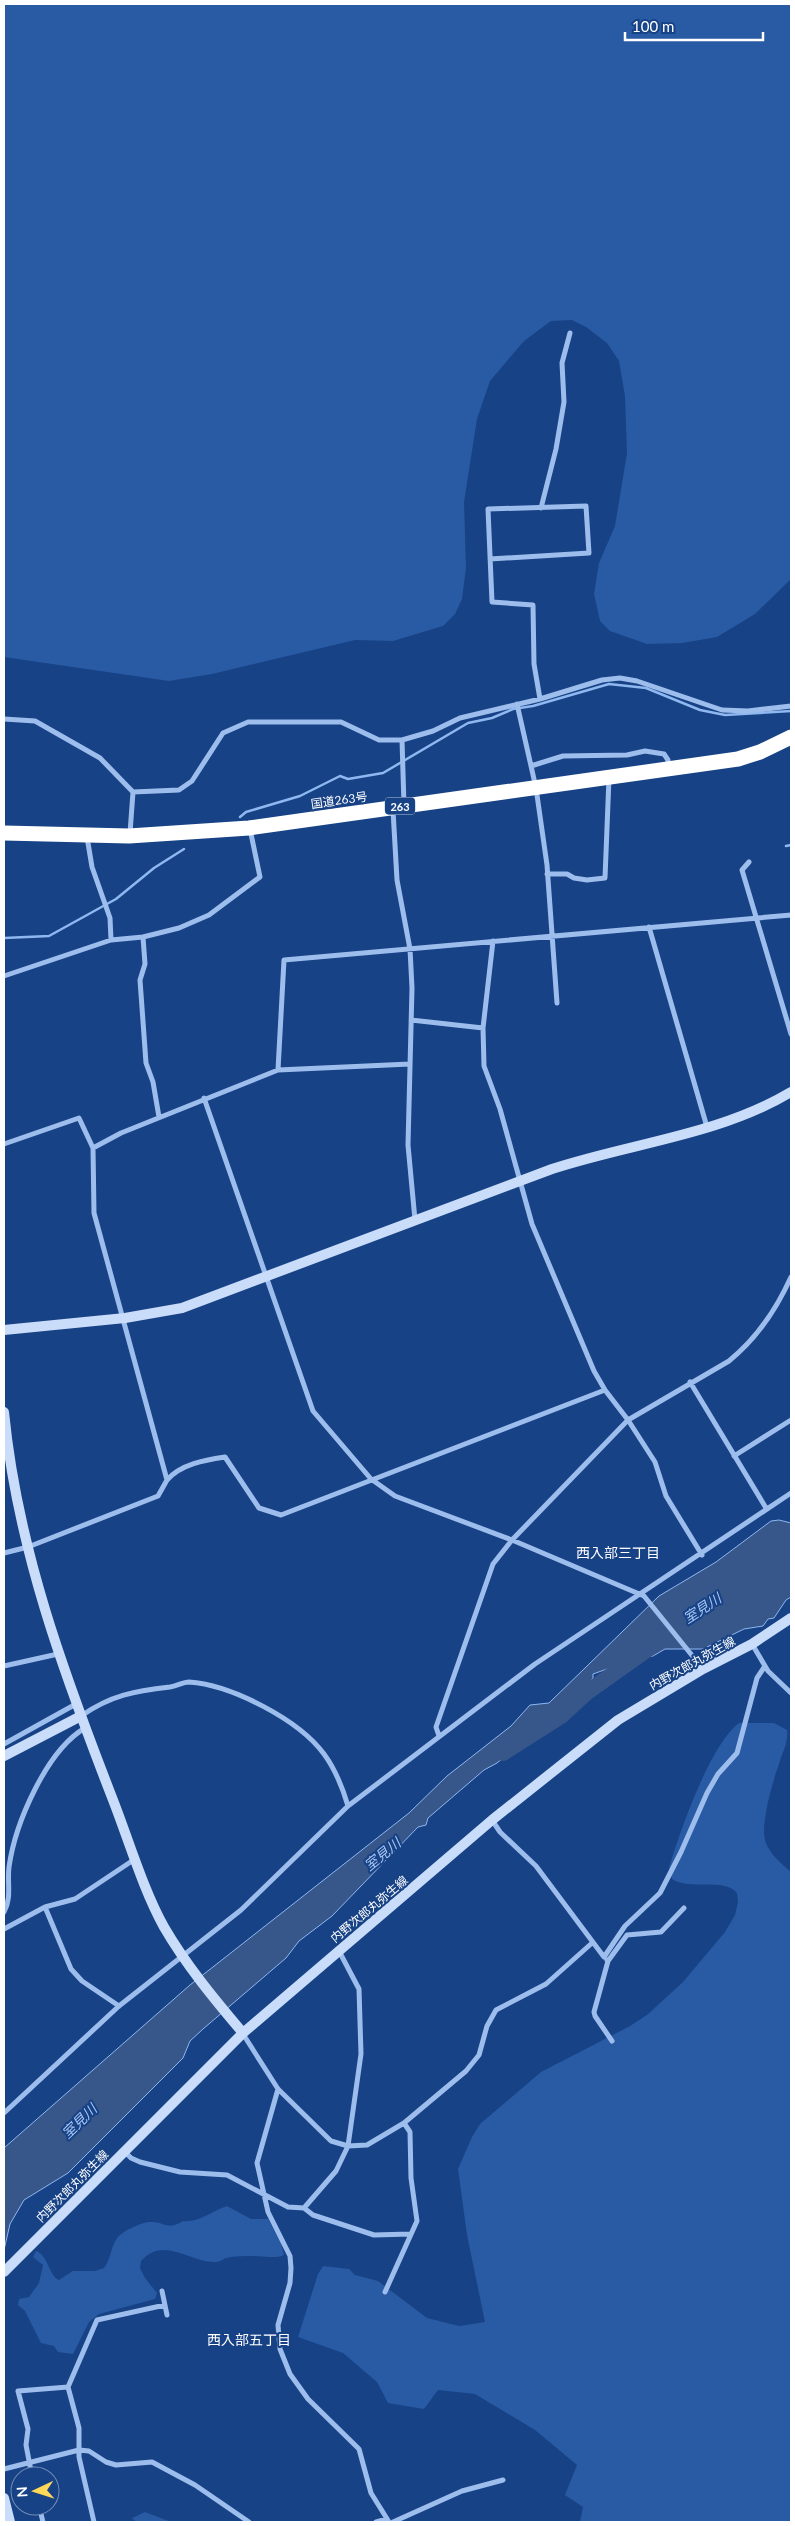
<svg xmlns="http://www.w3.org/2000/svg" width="795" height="2526" font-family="Lato,'Noto Sans JP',sans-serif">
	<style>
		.green { fill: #295aa4 }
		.water { fill: #375689; stroke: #8fb7f0 }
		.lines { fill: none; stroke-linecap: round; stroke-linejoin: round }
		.stream { stroke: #8fb7f0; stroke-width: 2.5 }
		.river { stroke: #375689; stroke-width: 16 }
		.street { stroke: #9dbded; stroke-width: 5 }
		.secondary { stroke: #c9dcf9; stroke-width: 10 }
		.highway { stroke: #fff; stroke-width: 15 }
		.labels { text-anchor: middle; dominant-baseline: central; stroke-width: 4; stroke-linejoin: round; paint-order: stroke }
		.shield { fill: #174286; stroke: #b9c6db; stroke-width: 1 }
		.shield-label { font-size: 11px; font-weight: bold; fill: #fff }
		.street-label { font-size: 12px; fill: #fff; stroke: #174286 }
		.neighbourhood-label { font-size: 14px; fill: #fff; stroke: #174286 }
		.water-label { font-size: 14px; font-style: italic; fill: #a8c7f5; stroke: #174286 }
	</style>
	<rect width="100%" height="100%" fill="#174286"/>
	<path class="green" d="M4 4H791V579L755 614 717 637 682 643 647 644 610 631 600 621 594 594 599 563 615 526 627 453 625 396 619 361 607 343 586 327 572 320 551 321 524 341 490 381 477 419 464 502 466 568 462 599 455 614 443 626 393 641 355 640 212 674 169 681 4 657Z
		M739 1723H774L787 1730C789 1742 782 1753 779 1764 773 1781 759 1827 766 1843 770 1854 782 1864 791 1872V2522H580L583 2507 565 2495 577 2465 535 2430 475 2394 438 2390 424 2409 388 2403 377 2382 343 2353 298 2337 318 2274 323 2266 349 2269 355 2275 378 2281 427 2318 459 2326 485 2322 467 2235 458 2169 472 2137 480 2124 541 2072 630 2026 647 2015 683 1982 725 1932 735 1915 738 1902 737 1893C723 1877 691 1891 672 1879L669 1868C680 1831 710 1745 739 1723Z
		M227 2206 251 2219H268L281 2243 284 2255C275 2259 263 2256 253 2256 245 2256 235 2256 226 2258 223 2259 220 2262 216 2262 190 2263 164 2235 141 2261L140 2268 145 2278 157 2293 155 2299 99 2314 89 2322 73 2354 58 2352 54 2346 41 2343 25 2311 18 2305 19 2299 29 2297 39 2283 43 2265 33 2257 36 2251C49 2256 48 2275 59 2280L73 2271H95L104 2268C111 2259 111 2245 118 2237 123 2231 142 2222 150 2222 164 2221 167 2231 183 2221 199 2223 212 2211 227 2206Z
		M145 2512 171 2522H136L132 2518Z"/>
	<path class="water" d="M779 1520 791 1523V1597L786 1600 774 1618 768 1619 763 1626 744 1629 703 1649H665L653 1656 622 1661 621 1664 593 1674V1678L565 1709 521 1737V1743L497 1763 484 1770 428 1818 426 1825 418 1827 332 1916 299 1941 286 1958 203 2029 190 2041 183 2058 68 2173 24 2200 10 2224 4 2250V2148L190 1985 409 1813 447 1776 511 1726 530 1705 549 1703 659 1596 716 1562 771 1521Z"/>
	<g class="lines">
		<path class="stream" d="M240 817 246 812 300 796 340 776 348 779 383 773 468 723 492 718 513 709 533 706 609 684 646 688 700 710 725 715 791 711
			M786 846 791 845
			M4 938 49 936 116 899 154 868 184 849"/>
		<path class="river" d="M503 1753 561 1716 586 1693 651 1647"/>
		<path class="street" d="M541 508 556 449 564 402 562 363 570 333
			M490 559 589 553 586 506 488 509 492 602 533 605 534 664 540 699
			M517 704 536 788 547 865 557 1003
			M4 719 35 721 100 758 133 792 179 790 192 781 223 733 248 722H341L379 740H402L433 731 460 718 540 699 602 680 620 678 637 681 722 710 748 711 791 706
			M402 740 404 805
			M531 766 563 756 627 755 645 751 664 754 668 760V767
			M393 810 397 880 410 949 412 988 408 1145 415 1220
			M130 833 133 792
			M87 837 92 867 110 918 111 940 143 937 145 964 140 980 146 1063 153 1082 159 1117
			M749 862 742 870 791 1034
			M547 874H567L574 878 587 880 605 878 609 778
			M649 927 707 1127
			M143 937 179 928 209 915 260 877 250 829
			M4 976 111 940
			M411 1020 483 1028 493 941
			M483 1028 484 1066 500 1109 532 1224 594 1371 605 1390 628 1420 655 1462 666 1496 702 1555
			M278 1070 284 960 791 915
			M204 1098 313 1411 371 1479 395 1496 512 1540 644 1596 703 1669
			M4 1144 79 1118 93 1148
			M690 1382 766 1508
			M734 1456 791 1420
			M167 1480C181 1464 205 1460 225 1457L259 1508 281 1515 605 1390
			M4 1553 28 1547 158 1496 167 1480 94 1213 93 1148 121 1133 278 1070 410 1064
			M752 1644 768 1671 791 1693
			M4 1666 58 1654
			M81 1716C111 1695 135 1691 170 1687 177 1686 183 1682 189 1682 232 1685 299 1720 324 1754 335 1769 343 1789 348 1806
			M439 1736 436 1727 493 1564 512 1540 628 1420 729 1361C756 1339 777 1308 791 1277
			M4 1744 76 1704
			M492 1820 500 1832 536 1866 604 1957 625 1926 660 1893 681 1852 707 1793 718 1774 737 1753 757 1678 765 1666
			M4 1912C12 1898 7 1883 9 1867 15 1824 46 1751 85 1728
			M4 1929 45 1907
			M607 1960 608 1961 594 2012 595 2016 612 2041
			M608 1961 627 1935 661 1932 684 1908
			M119 2006 82 1981 71 1969 45 1907 75 1899 135 1859
			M243 2034 278 2089 331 2141 348 2146 367 2145 404 2123 466 2071 479 2055 487 2026 496 2010 546 1984 592 1943
			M278 2089 257 2163 268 2212 290 2256 291 2268 290 2283 278 2325 280 2349 290 2374 308 2399 359 2449 371 2493 389 2522
			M4 2113 119 2006 241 1910 348 1806 535 1664 791 1493
			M124 2151 131 2158 140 2162 180 2172 227 2175 288 2207 304 2208 336 2171 348 2146 361 2054 359 1989 339 1951
			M304 2208 313 2215 374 2235 410 2234
			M162 2291 167 2315
			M385 2292 417 2221 411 2178 410 2132 404 2123
			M68 2387 97 2320 165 2305
			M4 2469 79 2450 89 2451 106 2462 116 2465 152 2462 195 2485 249 2522
			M32 2476 26 2445 28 2429 18 2391 68 2387 79 2428V2457L94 2522
			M39 2506 43 2522
			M376 2522 387 2519
			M393 2522 462 2491 503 2480"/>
		<path class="secondary" d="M4 1330 125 1318 182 1308 552 1169C631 1143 719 1135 791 1092
			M4 1412C17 1547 64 1674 113 1800 129 1841 143 1889 164 1927 186 1965 215 2000 243 2033
			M4 1756 81 1716
			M4 2272 243 2033 492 1820 618 1720 703 1669 752 1644 791 1618
			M4 2498 10 2522"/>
		<path class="highway" d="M4 833 129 836 249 828 738 759 760 752 791 737"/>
	</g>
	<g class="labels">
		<rect class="shield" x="385" y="797.5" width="30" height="17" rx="4"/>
		<g class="shield-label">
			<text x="400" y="806">263</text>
		</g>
		<g class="street-label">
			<text transform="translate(339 800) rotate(-8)">国道263号</text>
			<text transform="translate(692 1663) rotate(-29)">内野次郎丸弥生線</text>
			<text transform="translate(369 1909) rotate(-40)">内野次郎丸弥生線</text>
			<text transform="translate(72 2186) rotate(-45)">内野次郎丸弥生線</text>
		</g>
		<g class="neighbourhood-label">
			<text x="618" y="1552">西入部三丁目</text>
			<text x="249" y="2339">西入部五丁目</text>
		</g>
		<g class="water-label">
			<text transform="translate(702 1608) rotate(-33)">室見川</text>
			<text transform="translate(382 1854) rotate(-39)">室見川</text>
			<text transform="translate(79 2121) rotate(-44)">室見川</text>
		</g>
	</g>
	<rect width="795" height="2526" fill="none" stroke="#ffffff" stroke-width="10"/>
	<g transform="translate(35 2491) rotate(266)"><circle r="24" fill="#174286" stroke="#748eb6"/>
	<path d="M0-4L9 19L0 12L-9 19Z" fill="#ffd859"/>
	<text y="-8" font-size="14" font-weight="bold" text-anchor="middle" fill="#ffffff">N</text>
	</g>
	<path d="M625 32v8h138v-8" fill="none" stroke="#ffffff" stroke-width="2.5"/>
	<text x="632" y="32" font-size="15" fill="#ffffff" stroke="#174286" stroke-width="4" paint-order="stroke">100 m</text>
</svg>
